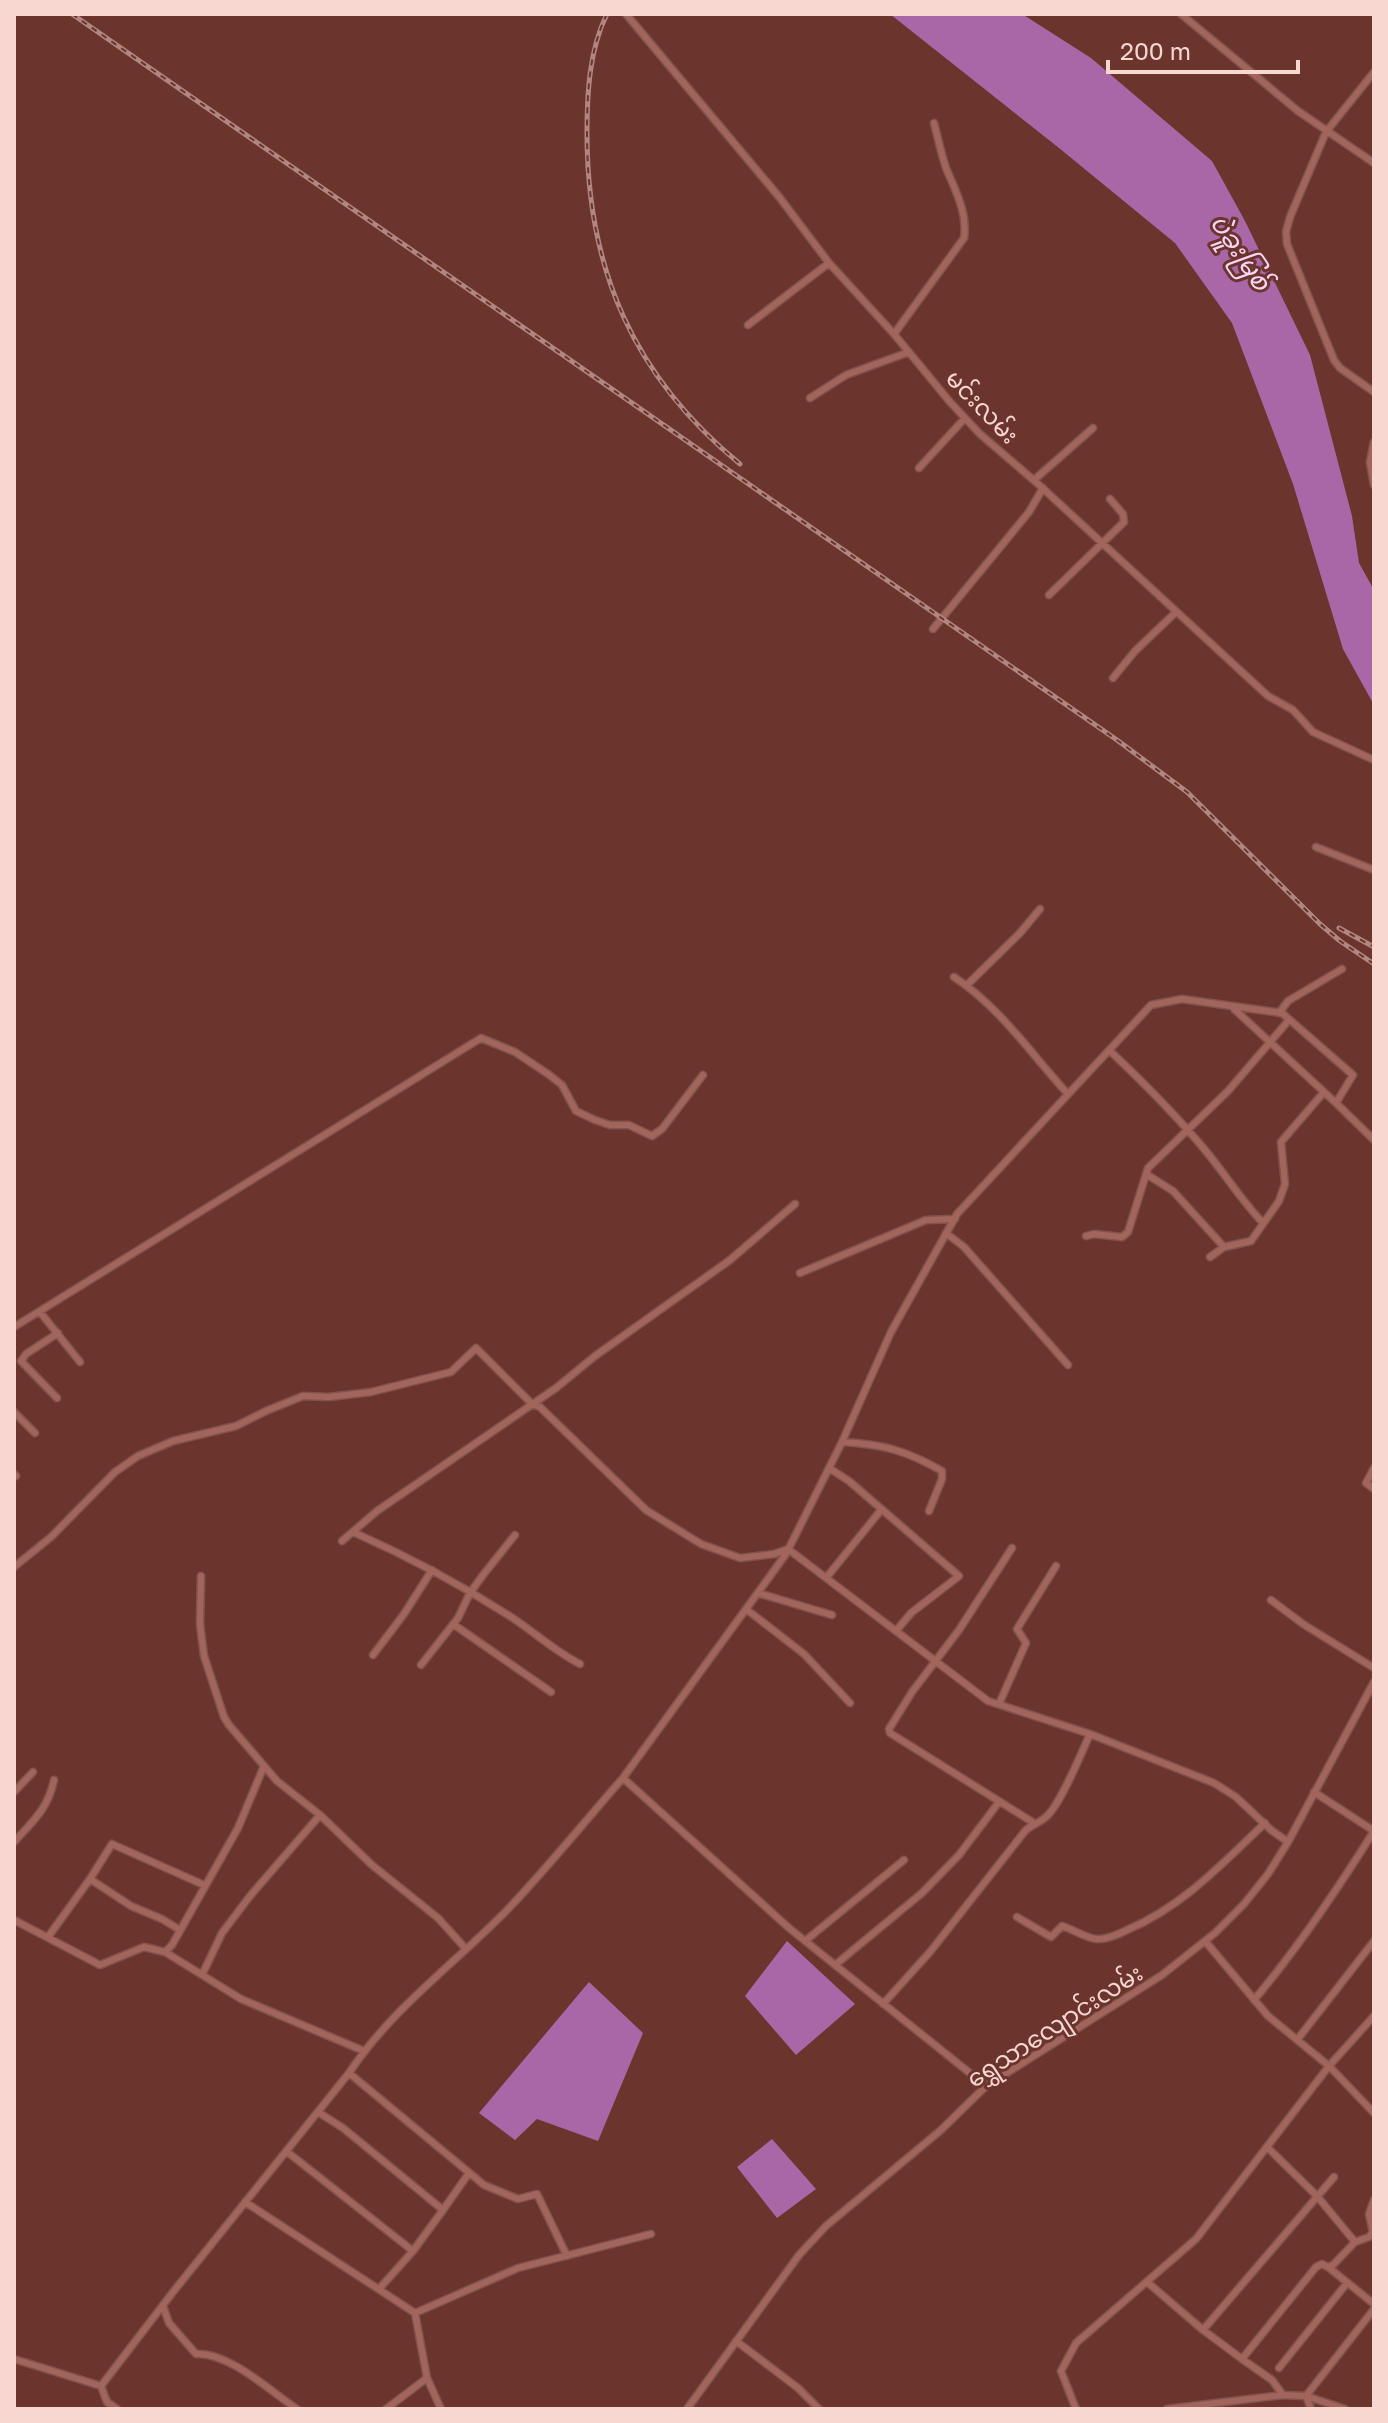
<svg xmlns="http://www.w3.org/2000/svg" width="1388" height="2423" font-family="'Golos Text','Noto Sans Myanmar',sans-serif">
	<style>
		.water { fill: #aa67a7 }
		.lines { fill: none; stroke-linecap: round; stroke-linejoin: round }
		.minor-casing { stroke: #81534d; stroke-width: 9 }
		.minor { stroke: #a1655c; stroke-width: 6 }
		.rail-casing { stroke: #b28680; stroke-width: 5 }
		.rail { stroke: #6b352e; stroke-width: 2; stroke-dasharray: 6; stroke-linecap: butt }
		.labels { text-anchor: middle; dominant-baseline: central; stroke-width: 6; stroke-linejoin: round; paint-order: stroke }
		.street-label { font-size: 24px; fill: #f9d7d1; stroke: #6b352e }
		.water-label { font-size: 26px; font-style: italic; fill: #fad5f7; stroke: #6b352e }
	</style>
	<rect width="100%" height="100%" fill="#6b352e"/>
	<path class="water" d="M890 14H1022L1091 58 1212 161 1245 221 1310 355 1352 516 1359 563 1374 590V705L1343 649 1293 484 1232 323 1175 243 1059 148Z
		M787 1941 855 2004 796 2055 745 1996Z
		M589 1982 643 2033 598 2141 537 2119 515 2140 479 2113Z
		M772 2139 816 2189 777 2218 737 2167Z"/>
	<g class="lines">
		<g class="minor-casing">
			<path id="minor" d="M626 14 780 198 829 263 894 334 950 402 980 434 1037 483 1268 696 1293 710 1313 732 1374 760
				M1181 14 1298 111 1374 163
				M1374 72 1326 132 1290 217 1286 232 1287 244 1334 360 1340 368 1374 392
				M748 325 829 263
				M894 334 964 238C968 213 955 190 946 168 941 153 938 138 934 123
				M810 398 846 375 909 352
				M1374 442 1370 462 1374 485
				M919 468 965 418
				M1034 480 1093 428
				M1049 595 1124 522 1123 514 1110 499
				M933 629 1029 512 1043 488
				M1113 678 1135 651 1176 612
				M1316 847 1374 870
				M954 977C1001 1008 1031 1054 1068 1094
				M967 985 1020 933 1040 909
				M1233 1008 1336 1103
				M1279 1013 1288 1001 1342 969
				M1109 1050C1143 1082 1175 1114 1205 1150 1225 1174 1241 1200 1263 1223
				M1146 1174 1173 1191 1224 1247
				M946 1233 964 1247 1068 1365
				M1086 1236 1094 1234 1122 1237 1128 1232 1148 1168 1228 1091 1289 1020
				M1210 1257 1224 1247 1251 1241 1279 1201 1285 1184 1281 1142 1324 1092
				M800 1273 926 1220 955 1219
				M40 1312 80 1362
				M14 1327 481 1038 515 1052 548 1074 562 1085 576 1111 595 1120 610 1125H629L652 1136 662 1129 703 1075
				M57 1398 21 1361 26 1354 58 1333
				M14 1412 35 1433
				M842 1442C883 1444 907 1451 942 1471V1479L929 1511
				M829 1468 849 1481 959 1576 911 1613 896 1631
				M1374 1468 1366 1483 1374 1489
				M14 1474 16 1476
				M353 1532C407 1556 458 1583 508 1615 532 1630 554 1651 580 1664
				M342 1541 377 1511 556 1388 595 1356 730 1260 795 1204
				M1012 1548 959 1630 912 1692 889 1729 890 1733 1034 1823
				M14 1567 51 1537 115 1472 138 1456 173 1441 236 1426 266 1411 303 1396 329 1397 371 1392 451 1372 476 1348 532 1404 540 1407 646 1510 701 1544 740 1558 774 1554 788 1549 988 1701 1090 1734 1214 1783 1236 1797 1271 1830 1288 1842
				M201 1576 200 1624 204 1656 224 1717 229 1725 277 1781 320 1815 372 1865 438 1918 466 1949
				M826 1578 881 1510
				M758 1593 832 1615
				M1271 1600 1303 1624 1374 1668
				M746 1609 804 1654 850 1703
				M453 1624 551 1692
				M373 1655 404 1614 432 1570
				M421 1665 458 1618 470 1593 483 1575 515 1535
				M999 1704 1026 1643 1017 1629 1056 1566
				M623 1778 786 1554 842 1442 891 1332 957 1214 1151 1005 1182 999 1282 1013 1353 1075 1336 1103 1374 1140
				M14 1792 33 1772
				M1314 1792 1374 1831
				M14 1842C33 1821 48 1809 54 1780
				M90 1879 131 1906 162 1919 180 1930
				M1017 1917 1051 1937 1062 1926C1073 1929 1087 1939 1097 1939 1107 1940 1119 1934 1127 1930 1182 1907 1222 1864 1265 1823
				M14 1920 100 1965 144 1947 165 1952 241 1999 364 2051
				M48 1937 90 1879 112 1844 204 1885
				M805 1941 904 1860
				M1205 1941 1268 2016 1329 2066 1374 2113
				M165 1952 172 1945 238 1828 264 1766
				M835 1965 922 1893 959 1855 999 1802
				M202 1975 222 1933 250 1896 320 1815
				M1254 2000C1299 1947 1337 1890 1374 1831
				M883 2004 930 1952 1025 1831C1032 1824 1040 1823 1047 1816 1061 1803 1081 1754 1090 1734
				M1297 2040 1374 1941
				M349 2073 484 2185 518 2199 537 2194 567 2256
				M318 2112 343 2128 443 2210 469 2173
				M1267 2147 1317 2196 1355 2242
				M286 2151 413 2251 379 2289
				M245 2202 415 2313 518 2268 651 2234
				M413 2251 443 2210
				M1328 2267 1374 2304
				M1147 2282 1203 2330 1242 2359 1316 2267 1322 2264 1328 2267 1333 2265 1355 2242 1369 2237 1373 2232 1369 2214 1374 2200
				M163 2306 169 2323 196 2354C229 2352 270 2391 297 2409
				M415 2313 427 2378 441 2409
				M1203 2330 1334 2177
				M736 2341 798 2388 819 2409
				M14 2359 101 2386
				M1242 2359 1272 2380 1283 2395
				M1279 2368 1347 2283
				M101 2386 173 2292 349 2073C392 2008 457 1962 510 1907 549 1866 585 1821 623 1778L789 1928 986 2086
				M101 2386 107 2402 117 2409
				M386 2409 427 2378
				M687 2409 799 2255 826 2226 941 2130 986 2086 1162 1975 1215 1933 1244 1904 1268 1874 1288 1842 1374 1682
				M1076 2409 1061 2371 1076 2343 1196 2239 1329 2066 1374 2016
				M1167 2409 1283 2395 1306 2396 1345 2409
				M1311 2409 1306 2396 1374 2309"/>
		</g>
		<use href="#minor" class="minor"/>
		<g class="rail-casing">
			<path id="rail" d="M72 14 1117 740 1187 792 1320 924 1340 941 1374 964
				M607 14C589 50 587 94 587 133 587 270 634 377 740 464
				M1339 928 1374 947"/>
		</g>
		<use href="#rail" class="rail"/>
	</g>
	<g class="labels">
		<g class="street-label">
			<text transform="translate(983 406) rotate(46)">မင်းလမ်း</text>
			<text transform="translate(1054 2025) rotate(-33)">ရွှေသာလျောင်းလမ်း</text>
		</g>
		<g class="water-label">
			<text transform="translate(1241 252) rotate(56)">ပဲခူးမြစ်</text>
		</g>
	</g>
	<rect width="1388" height="2423" fill="none" stroke="#f9d7d1" stroke-width="32"/>
	<path d="M1108 60v12h190v-12" fill="none" stroke="#f9d7d1" stroke-width="4"/>
	<text x="1120" y="60" font-size="24" fill="#f9d7d1" stroke="#6b352e" stroke-width="6" paint-order="stroke">200 m</text>
</svg>
